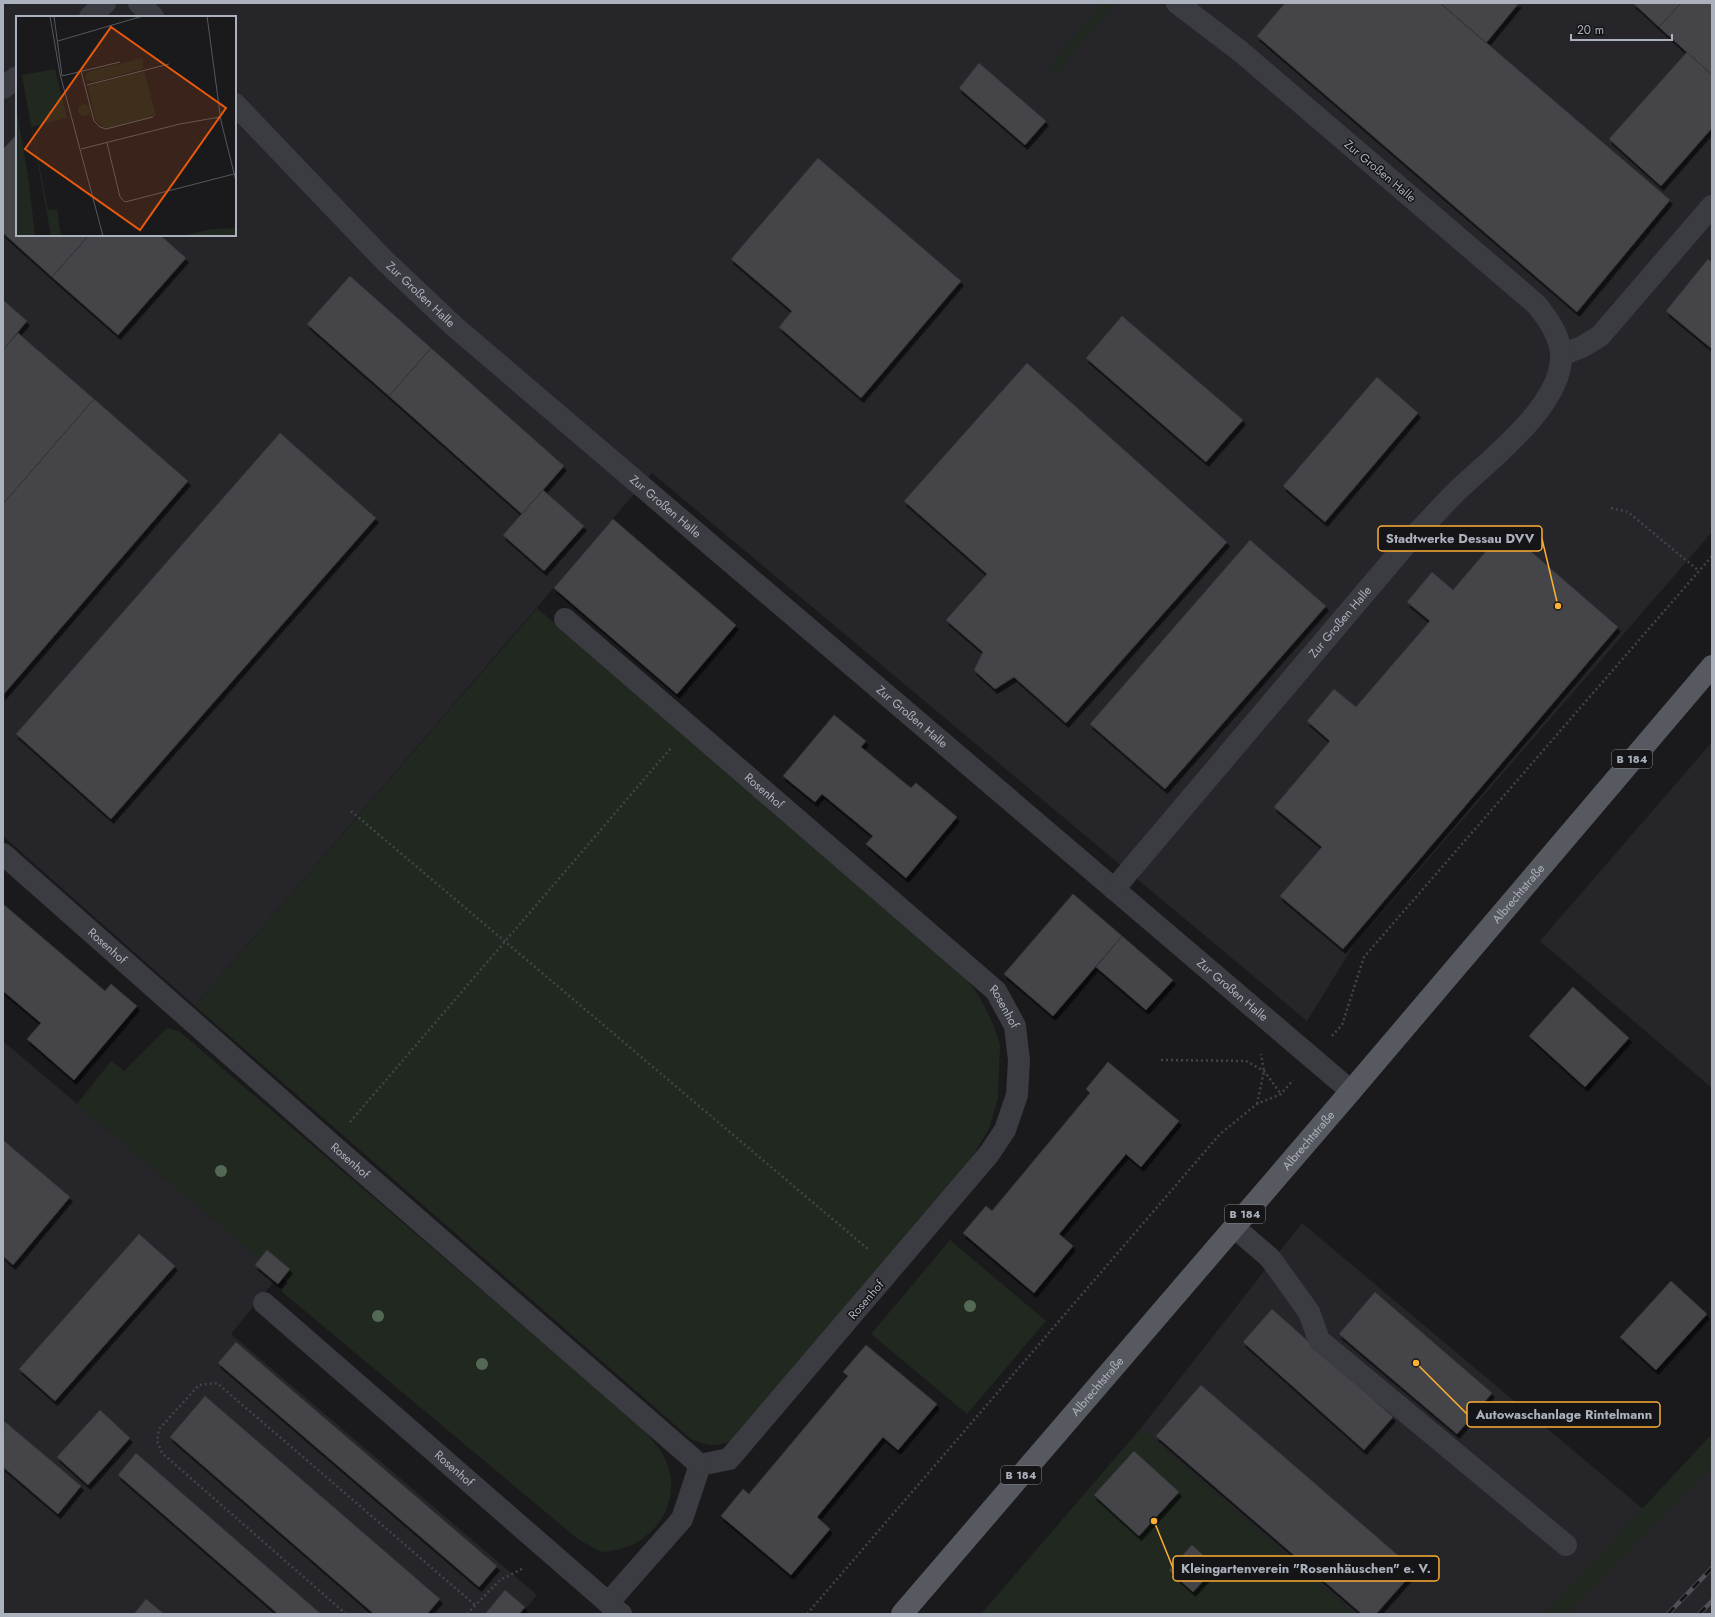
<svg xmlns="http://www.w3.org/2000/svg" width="1715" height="1617" font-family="Jost,sans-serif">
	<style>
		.built { fill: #26262a; fill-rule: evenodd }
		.green { fill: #202820 }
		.building { fill: #44454a; stroke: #343439; filter: url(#shadow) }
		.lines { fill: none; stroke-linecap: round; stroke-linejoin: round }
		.path { stroke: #414449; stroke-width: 2.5; stroke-dasharray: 2 3; stroke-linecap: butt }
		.minor { stroke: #3b3c42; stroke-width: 22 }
		.major { stroke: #575961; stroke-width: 22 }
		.rail-casing { stroke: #4e5157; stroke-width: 4.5 }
		.rail { stroke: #151518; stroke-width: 3; stroke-dasharray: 9; stroke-linecap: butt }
		.tree { fill: #536955 }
		.labels { text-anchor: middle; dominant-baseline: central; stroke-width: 3; stroke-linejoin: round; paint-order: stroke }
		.shield { fill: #151518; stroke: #7f838c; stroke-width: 1 }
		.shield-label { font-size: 11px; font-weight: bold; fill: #acb2bd }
		.street-label { font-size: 12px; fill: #acb2bd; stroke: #151518 }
		.inset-road { fill: none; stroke: #54575d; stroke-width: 1 }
		.view { fill: #e8590c; fill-opacity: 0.15; stroke: #e8590c; stroke-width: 2 }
		.inset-edge { fill: none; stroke: #acb2bd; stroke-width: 2 }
		.leader { fill: none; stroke: #fdaf32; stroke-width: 1.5 }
		.callout-dot { fill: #fdaf32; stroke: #151518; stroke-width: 1.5 }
		.callout { fill: #151518; stroke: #fdaf32; stroke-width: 1.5 }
		.callout-label { font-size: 13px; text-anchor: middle; font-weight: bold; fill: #acb2bd }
	</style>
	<defs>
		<filter id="shadow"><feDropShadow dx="2.5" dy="4.5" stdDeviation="0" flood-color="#0009"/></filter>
	</defs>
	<rect width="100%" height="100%" fill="#1a1a1d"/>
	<path class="built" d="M3 3H1712V532L1354 945 1307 1021 652 473 195 1006 3 836ZM17 17H235V235H17Z
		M1712 742V1088L1540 941Z
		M3 1041 279 1275 231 1334 537 1595 521 1614H3Z
		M1302 1223 1643 1509 1544 1614H1354L1141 1428Z
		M1712 1465V1614H1568L1587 1593Z"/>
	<path class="green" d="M1102 3H1115L1057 73 1049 66Z
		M537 608 958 969 977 993 991 1019 1000 1044 998 1098 989 1129 972 1157 731 1441C714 1447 708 1446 691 1439L195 1006Z
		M167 1028 179 1031 639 1425C651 1439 666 1453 670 1473 677 1509 652 1543 616 1550 613 1550 608 1552 604 1552 597 1551 586 1543 579 1540L281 1291 288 1283 77 1104 111 1061 124 1071Z
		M950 1240 1046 1321 967 1414 871 1334Z
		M1141 1428 1354 1614H981Z
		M1712 1434V1466L1568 1614H1544Z"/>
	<path class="building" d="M1285 3H1440L1670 200 1577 312 1257 36Z
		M1440 3H1519L1486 43Z
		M1633 3H1681L1659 27Z
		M1681 3H1712V75L1659 27Z
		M1687 52 1712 75V128L1661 186 1609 139Z
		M979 63 1046 121 1025 145 959 88Z
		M17 134V235H89L52 277 3 233V149Z
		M818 158 961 281 861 398 779 327 792 311 731 259Z
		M89 235H160L186 258 118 335 52 277Z
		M1708 259 1712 263V349L1666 311Z
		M350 276 431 348 389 396 307 324Z
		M3 300 27 321 3 350Z
		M1122 316 1243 420 1206 462 1086 358Z
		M18 333 94 399 3 504V350Z
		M431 348 564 466 522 514 389 396Z
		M1027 363 1227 542 1066 723 1014 677 995 689 974 670 983 652 946 620 987 574 904 501Z
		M1377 377 1418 413 1325 522 1283 486Z
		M94 399 188 481 3 695V504Z
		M280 433 376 518 111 819 16 734Z
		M543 490 584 526 544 571 503 535Z
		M613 519 736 625 677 694 554 588Z
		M1505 529 1618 627 1343 949 1280 896 1322 847 1274 807 1330 741 1307 721 1334 689 1356 707 1430 621 1407 602 1432 572 1453 590Z
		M1250 540 1326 606 1165 789 1090 724Z
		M834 715 866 741 861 747 911 788 916 783 957 817 906 878 866 844 873 836 822 794 815 802 783 776Z
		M1073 894 1122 936 1053 1016 1004 974Z
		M3 904 105 991 111 984 137 1006 74 1080 27 1039 41 1023 3 991Z
		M1122 936 1173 980 1146 1010 1096 967Z
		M1573 987 1629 1038 1585 1087 1529 1036Z
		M1108 1062 1179 1121 1141 1167 1126 1154 1059 1234 1073 1246 1034 1293 963 1233 986 1206 992 1211 1090 1093 1086 1089Z
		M3 1140 70 1197 13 1265 3 1256Z
		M139 1234 175 1266 55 1401 19 1369Z
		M267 1250 290 1269 278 1284 255 1265Z
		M1671 1281 1707 1314 1656 1370 1620 1337Z
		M1375 1292 1492 1393 1457 1434 1339 1334Z
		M1272 1309 1393 1417 1364 1450 1243 1342Z
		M236 1342 497 1566 479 1587 218 1363Z
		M866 1345 937 1404 898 1450 883 1437 817 1517 830 1529 791 1575 721 1516 743 1489 749 1494 848 1376 843 1372Z
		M1201 1385 1415 1570 1376 1614H1362L1156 1436Z
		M205 1396 440 1599 427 1614H374L170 1437Z
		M100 1410 130 1438 88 1485 57 1457Z
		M4 1421 81 1486 58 1514 3 1467Z
		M1134 1451 1179 1492 1139 1536 1094 1495Z
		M136 1453 321 1614H278L118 1475Z
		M1192 1545 1216 1567 1193 1592 1169 1570Z
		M505 1590 525 1607 519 1614H485Z
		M146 1599 164 1614H134Z"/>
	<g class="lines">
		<path class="path" d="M1611 508 1628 512 1699 571
			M351 811 869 1250
			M1332 1036 1342 1025 1364 957 1712 556
			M1161 1060 1246 1061 1264 1071 1281 1094
			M1257 1104 1264 1071 1261 1054
			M350 1122 671 748
			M346 1614 162 1453 157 1441 159 1429 199 1385 217 1383 475 1605
			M467 1614 500 1580 524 1568
			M807 1614 1220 1134 1257 1104 1281 1094 1293 1080"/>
		<g class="minor">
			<path d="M139 3 153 17"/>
			<path d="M90 17 105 3"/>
			<path d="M3 88 17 77"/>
			<path id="s1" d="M235 104 384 260 455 327 1351 1091"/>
			<path d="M1561 355 1582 347 1600 336 1712 206"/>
			<path id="s2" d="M565 619 996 991 1015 1026 1019 1060 1017 1095 1005 1130 989 1154 729 1459 700 1465 682 1519 608 1603"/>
			<path id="s3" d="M3 854 331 1144 700 1465"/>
			<path id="s4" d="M1114 889 1408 542C1424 526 1440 508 1456 492 1489 460 1563 405 1561 355 1560 335 1548 319 1536 304L1240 51 1177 3"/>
			<path d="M1234 1227 1270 1258 1309 1312 1319 1340 1566 1545"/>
			<path id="s5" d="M264 1303 621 1614"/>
		</g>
		<path class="major" id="s6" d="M902 1614 1351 1091 1712 666"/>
		<g class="rail-casing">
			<path id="rail" d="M1668 1614 1712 1568
				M1699 1614 1712 1601"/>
		</g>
		<use href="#rail" class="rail"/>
	</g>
	<g class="tree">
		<circle cx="221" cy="1171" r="6"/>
		<circle cx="970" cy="1306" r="6"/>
		<circle cx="378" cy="1316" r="6"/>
		<circle cx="482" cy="1364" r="6"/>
	</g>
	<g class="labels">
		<g class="shield">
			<rect x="1612" y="750" width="40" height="18" rx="3"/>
			<rect x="1225" y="1205" width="40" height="18" rx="3"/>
			<rect x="1001" y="1466" width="40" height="18" rx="3"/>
		</g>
		<g class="shield-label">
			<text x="1632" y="759">B 184</text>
			<text x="1245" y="1214">B 184</text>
			<text x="1021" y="1475">B 184</text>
		</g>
		<g class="street-label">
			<text transform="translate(1380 171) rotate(40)">Zur Großen Halle</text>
			<text stroke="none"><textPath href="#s1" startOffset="266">Zur Großen Halle</textPath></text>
			<text stroke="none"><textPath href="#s1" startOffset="590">Zur Großen Halle</textPath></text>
			<text stroke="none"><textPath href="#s4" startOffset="350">Zur Großen Halle</textPath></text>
			<text stroke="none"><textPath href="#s1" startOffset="914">Zur Großen Halle</textPath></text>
			<text stroke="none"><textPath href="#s2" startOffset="263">Rosenhof</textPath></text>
			<text stroke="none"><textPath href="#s6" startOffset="948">Albrechtstraße</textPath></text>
			<text stroke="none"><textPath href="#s3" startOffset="139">Rosenhof</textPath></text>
			<text stroke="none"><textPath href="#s1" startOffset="1335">Zur Großen Halle</textPath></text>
			<text stroke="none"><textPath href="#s2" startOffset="587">Rosenhof</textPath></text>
			<text stroke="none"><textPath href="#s6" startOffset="624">Albrechtstraße</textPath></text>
			<text stroke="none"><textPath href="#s3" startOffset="463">Rosenhof</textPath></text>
			<text transform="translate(866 1300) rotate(-49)">Rosenhof</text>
			<text stroke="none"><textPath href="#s6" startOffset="300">Albrechtstraße</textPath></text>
			<text stroke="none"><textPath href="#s5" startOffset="252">Rosenhof</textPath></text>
		</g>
	</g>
	<g transform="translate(16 16)">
		<rect width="220" height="220" fill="#1a1a1d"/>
		<path d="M127 42V53L77 66 69 63 71 56ZM39 53 51 102 16 111 32 194 41 193 45 220H35L6 59ZM128 55 140 100 93 112 86 111 79 103 72 70ZM62 94a6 6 0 1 1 12 0a6 6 0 1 1-12 0ZM0 91 13 166 19 220H0ZM220 212V220H167L195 213Z" fill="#202820"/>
		<path class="inset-road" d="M34 0 44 58 87 220M38 0 46 60M191 0 205 105 220 165M42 25 127 0M65 55 78 105 84 111 90 113 137 101M46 60 104 46M71 69 153 48M91 127 104 181 109 186 218 158M65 133 164 108 204 101"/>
		<path class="view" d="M95 11 210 92 124 214 9 133Z"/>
		<rect width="220" height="220" class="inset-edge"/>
	</g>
	<path class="leader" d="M1558 606L1542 539M1416 1363L1467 1414M1154 1521L1173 1568"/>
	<g class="callout-dot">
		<circle cx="1558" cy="606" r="4"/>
		<circle cx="1416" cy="1363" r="4"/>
		<circle cx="1154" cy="1521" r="4"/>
	</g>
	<g class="callout">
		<rect x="1378" y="526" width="164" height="25" rx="4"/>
		<rect x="1467" y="1402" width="193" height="25" rx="4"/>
		<rect x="1173" y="1556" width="266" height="25" rx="4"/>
	</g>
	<g class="callout-label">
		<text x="1460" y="543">Stadtwerke Dessau DVV</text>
		<text x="1564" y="1419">Autowaschanlage Rintelmann</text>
		<text x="1306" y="1573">Kleingartenverein "Rosenhäuschen" e. V.</text>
	</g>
	<rect width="1715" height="1617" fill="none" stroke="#acb2bd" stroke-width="8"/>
	<path d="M1571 34v6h101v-6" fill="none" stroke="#acb2bd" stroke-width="2"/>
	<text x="1577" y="34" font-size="12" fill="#acb2bd" stroke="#151518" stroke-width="3" paint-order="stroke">20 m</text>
</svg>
